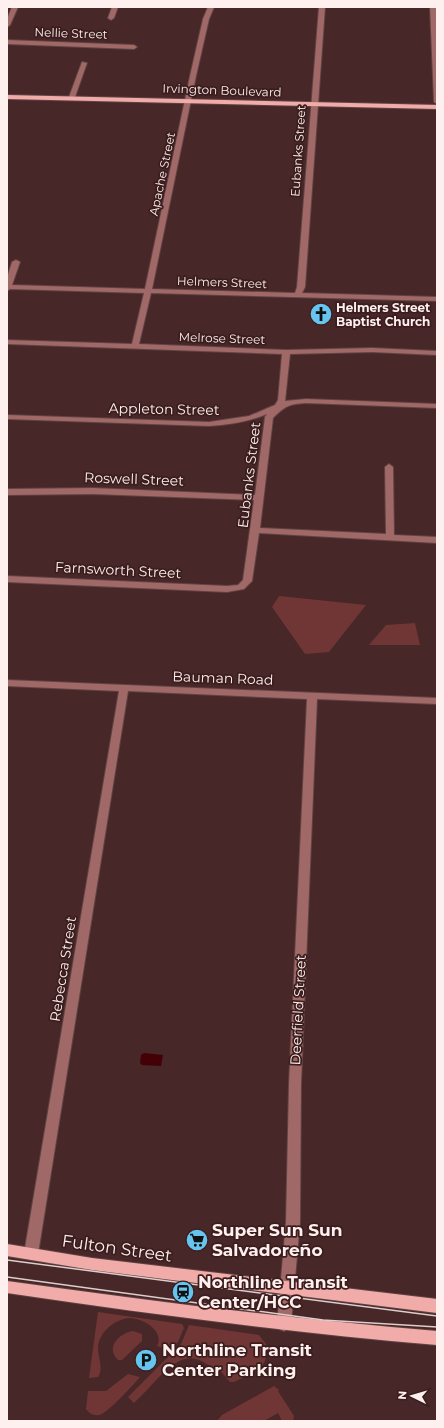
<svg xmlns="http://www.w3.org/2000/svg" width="444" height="1428" font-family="Montserrat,sans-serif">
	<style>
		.green { fill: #703636 }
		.water { fill: #430007 }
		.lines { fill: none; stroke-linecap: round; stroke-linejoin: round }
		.minor-casing { stroke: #604343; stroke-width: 2 }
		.major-casing { stroke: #604343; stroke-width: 2 }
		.minor { fill: #a06866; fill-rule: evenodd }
		.major { fill: #f1aca9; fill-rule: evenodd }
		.tram { stroke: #ddcdcc; stroke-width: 1.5 }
		.labels { text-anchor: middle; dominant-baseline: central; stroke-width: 3.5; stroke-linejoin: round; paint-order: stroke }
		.far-street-label { font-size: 12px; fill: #fdf0ef; stroke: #3c1d1d }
		.far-poi-label { font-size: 12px; font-weight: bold; fill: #fdf0ef; stroke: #3c1d1d; text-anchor: start }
		.street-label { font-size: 14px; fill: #fdf0ef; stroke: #3c1d1d }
		.near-poi-label { font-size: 17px; font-weight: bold; fill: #fdf0ef; stroke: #3c1d1d; text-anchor: start }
		.near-street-label { font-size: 17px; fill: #fdf0ef; stroke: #3c1d1d }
	</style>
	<rect width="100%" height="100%" fill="#472727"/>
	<path class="green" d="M279 596 366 605 329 652 305 654 272 607Z
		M415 623 420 645H369L386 625Z
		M98 1312 182 1324 184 1328 178 1342 169 1350 157 1346C165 1331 143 1318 129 1318 120 1319 111 1324 105 1331 89 1350 107 1363 98 1377L89 1378Z
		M189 1325 259 1335 266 1344C271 1369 252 1373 234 1382H230L217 1367 215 1370C190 1349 178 1359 158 1378 150 1387 142 1395 134 1403L128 1397 181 1344Z
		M133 1331 142 1334V1341L122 1360H118C105 1348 119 1333 133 1331Z
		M128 1374 140 1377C133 1385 107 1414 99 1415 93 1416 89 1413 86 1409L88 1391H106Z
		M274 1386 279 1390 278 1391 294 1416 293 1421H282L278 1413 264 1421H217L222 1415Z"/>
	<path class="water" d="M144 1053 163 1055 161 1066 142 1065 140 1063 141 1055Z"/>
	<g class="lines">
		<g class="minor-casing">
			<path id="minor" d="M12 7H18L10 25 7 27V19Z
				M112 7H118L114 18 111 20 108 18Z
				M208 7H214L209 19 196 76 152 289 295 293 297 287 319 7H325L305 287 302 293 437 297V301L151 293 139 344 286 350 372 348 437 351V355L372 352 290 354 285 401 306 399 437 404V408L306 403C289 404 285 406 273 418L260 528 386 534 385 467 389 464 393 467 394 535 437 537V543L259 533 252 581 244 589 227 592 7 582V576L227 586 238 585 243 580 254 500 93 494 7 495V489L93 488 255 495 265 417 267 414C248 422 229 425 209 426L7 419V415L209 422 249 416 275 405 278 400 282 354 7 344V340L132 344 144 293 10 289 7 291V278L12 262 16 260 20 262 12 285 145 289 190 76 203 19Z
				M430 7H436L437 104 434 102Z
				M7 40 134 45 137 47 134 49 7 44Z
				M82 62 87 63 75 97 70 98 69 97Z
				M7 680 437 698V704L317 699 301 1084 300 1222 291 1324 289 1329 284 1331 279 1329 277 1324 286 1222 289 1084 307 699 128 691 38 1254 36 1258 31 1260 26 1258 24 1254 119 691 7 686Z"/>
		</g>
		<g class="major-casing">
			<path id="major" d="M7 95 437 105V109L7 99Z
				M7 1244 92 1258 437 1299V1313L92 1270 7 1256Z
				M7 1281C150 1301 293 1319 437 1331V1345C293 1333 150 1314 7 1293Z"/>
		</g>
		<use href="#minor" class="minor"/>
		<use href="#major" class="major"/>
		<path class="tram" d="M7 1260 437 1316
			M7 1277 323 1320 437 1327"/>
	</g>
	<defs>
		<g id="church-disc" transform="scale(1.15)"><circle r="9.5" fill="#66c4ef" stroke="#3c1d1d"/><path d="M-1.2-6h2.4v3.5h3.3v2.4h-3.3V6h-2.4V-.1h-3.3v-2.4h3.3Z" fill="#111"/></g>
		<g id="supermarket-disc" transform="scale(1.15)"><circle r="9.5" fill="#66c4ef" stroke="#3c1d1d"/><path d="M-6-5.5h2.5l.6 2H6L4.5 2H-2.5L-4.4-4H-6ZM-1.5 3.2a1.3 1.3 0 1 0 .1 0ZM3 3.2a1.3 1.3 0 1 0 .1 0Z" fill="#111"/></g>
		<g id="station-disc" transform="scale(1.15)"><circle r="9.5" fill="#66c4ef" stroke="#3c1d1d"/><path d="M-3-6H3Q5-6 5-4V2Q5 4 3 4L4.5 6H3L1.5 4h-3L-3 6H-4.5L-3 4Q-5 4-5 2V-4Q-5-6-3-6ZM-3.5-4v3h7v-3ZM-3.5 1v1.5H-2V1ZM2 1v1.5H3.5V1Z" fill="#111"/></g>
		<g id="parking-disc" transform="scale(1.15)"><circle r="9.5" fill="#66c4ef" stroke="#3c1d1d"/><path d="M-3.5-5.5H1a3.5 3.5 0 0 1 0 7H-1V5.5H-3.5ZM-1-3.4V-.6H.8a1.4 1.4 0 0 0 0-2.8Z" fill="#111"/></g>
	</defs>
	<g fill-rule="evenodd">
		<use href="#church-disc" x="321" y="314"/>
		<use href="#supermarket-disc" x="197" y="1240"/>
		<use href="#station-disc" x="183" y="1292"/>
		<use href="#parking-disc" x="146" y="1360"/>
	</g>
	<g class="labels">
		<g class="far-street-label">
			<text transform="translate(71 33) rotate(2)">Nellie Street</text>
			<text transform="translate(222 90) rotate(2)">Irvington Boulevard</text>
			<text transform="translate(298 151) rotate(-86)">Eubanks Street</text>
			<text transform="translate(162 174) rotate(-78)">Apache Street</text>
			<text transform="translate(222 282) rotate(2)">Helmers Street</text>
			<text transform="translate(222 338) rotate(2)">Melrose Street</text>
		</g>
		<g class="far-poi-label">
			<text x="336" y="307">Helmers Street<tspan x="336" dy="14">Baptist Church</tspan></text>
		</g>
		<g class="street-label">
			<text transform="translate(164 409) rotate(1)">Appleton Street</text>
			<text transform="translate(249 475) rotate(-83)">Eubanks Street</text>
			<text transform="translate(134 479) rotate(2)">Roswell Street</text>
			<text transform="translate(118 570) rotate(3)">Farnsworth Street</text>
			<text transform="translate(223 678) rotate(2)">Bauman Road</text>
			<text transform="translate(63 969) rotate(-81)">Rebecca Street</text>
			<text transform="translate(298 1010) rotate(-87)">Deerfield Street</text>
		</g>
		<g class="near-poi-label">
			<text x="212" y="1230">Super Sun Sun<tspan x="212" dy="20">Salvadoreño</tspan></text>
			<text x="198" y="1282">Northline Transit<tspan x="198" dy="20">Center/HCC</tspan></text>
			<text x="162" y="1350">Northline Transit<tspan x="162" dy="20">Center Parking</tspan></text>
		</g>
		<g class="near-street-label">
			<text transform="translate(117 1248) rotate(8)">Fulton Street</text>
		</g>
	</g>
	<rect width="444" height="1428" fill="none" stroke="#fdf0ef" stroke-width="16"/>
	<g transform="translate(412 1396) rotate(275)" stroke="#3c1d1d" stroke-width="3" paint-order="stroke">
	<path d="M0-3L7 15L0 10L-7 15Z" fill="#fdf0ef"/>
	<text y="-6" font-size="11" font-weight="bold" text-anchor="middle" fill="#fdf0ef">N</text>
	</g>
</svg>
